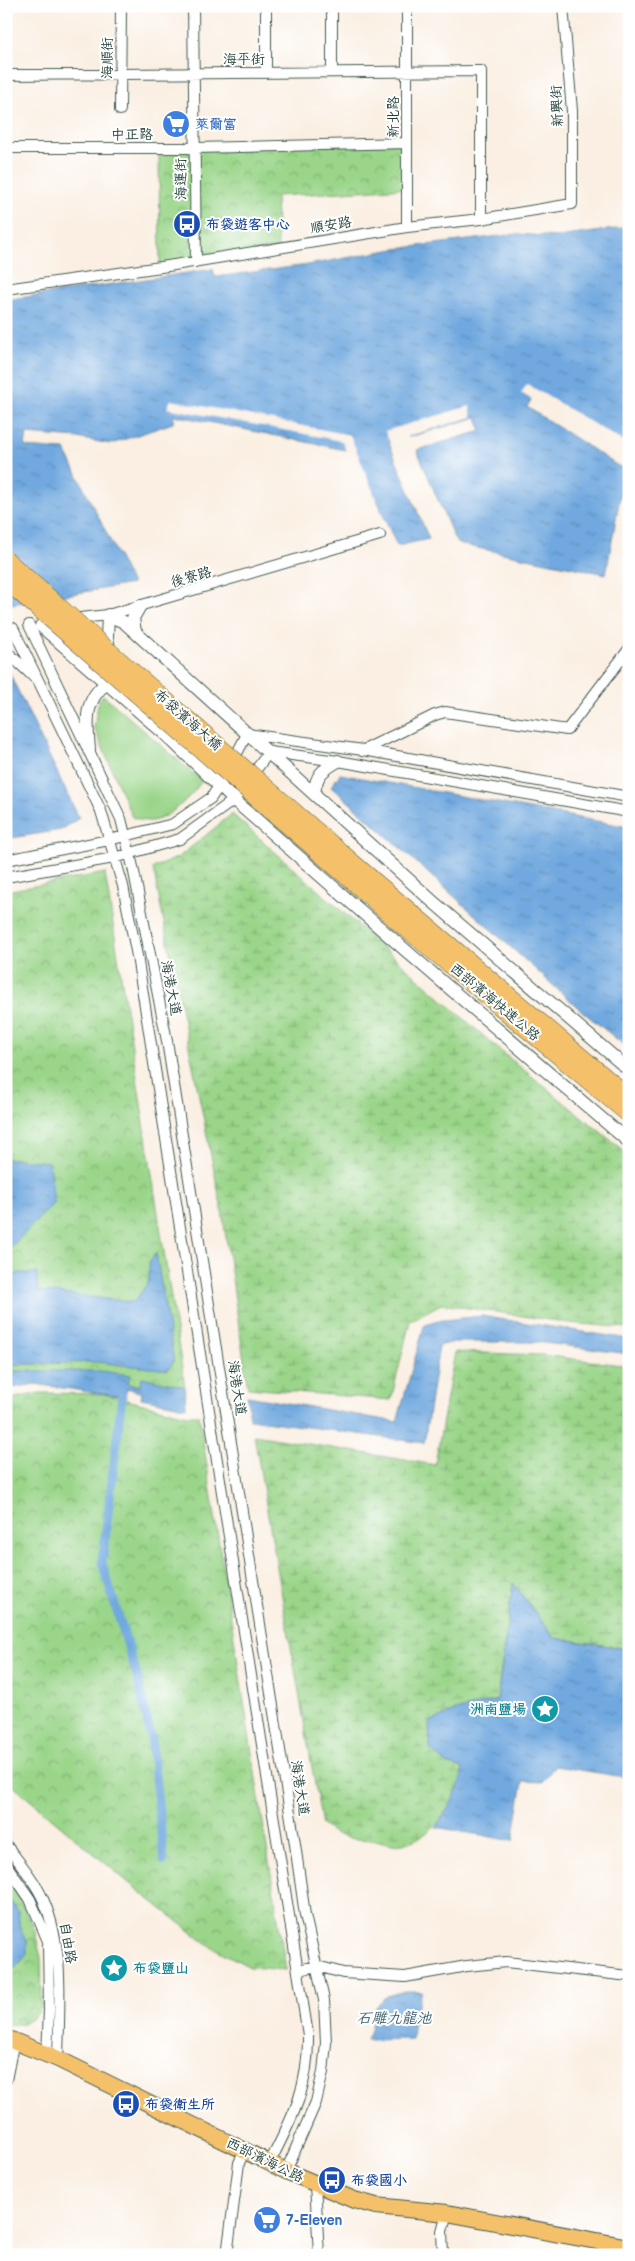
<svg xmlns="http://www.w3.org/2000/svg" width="635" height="2261" font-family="'Balsamiq Sans','LXGW WenKai TC',sans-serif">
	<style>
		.grass { fill: #9ad589; stroke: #5c895e }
		.wetland { fill: url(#wetland-marsh); stroke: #5c895e }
		.park { fill: url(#park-crowns); stroke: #5c895e }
		.water { fill: url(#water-ripples); stroke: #47728a }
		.pier { fill: #faefe2 }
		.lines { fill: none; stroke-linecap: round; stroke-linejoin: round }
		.canal { stroke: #6fa8df; stroke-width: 9 }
		.minor-casing { stroke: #40584e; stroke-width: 12 }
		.tertiary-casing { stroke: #40584e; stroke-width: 14 }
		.primary-casing { stroke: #40584e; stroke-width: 18 }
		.trunk-casing { stroke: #40584e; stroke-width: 19 }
		.minor { stroke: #fff; stroke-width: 10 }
		.tertiary { stroke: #fff; stroke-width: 12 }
		.primary { stroke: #f4c16a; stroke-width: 16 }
		.trunk { stroke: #f4c16a; stroke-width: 18 }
		.trunk-bridge-casing { stroke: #40584e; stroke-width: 19; stroke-linecap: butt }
		.trunk-bridge { stroke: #f4c16a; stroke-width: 18 }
		.labels { text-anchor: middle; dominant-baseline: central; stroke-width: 4; stroke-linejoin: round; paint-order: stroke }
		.street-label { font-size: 14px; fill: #1f3d34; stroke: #fff }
		.shop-label { font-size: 14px; font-weight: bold; fill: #366cbe; stroke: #fff; text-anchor: start }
		.transit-label { font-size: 14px; font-weight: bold; fill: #164399; stroke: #fff; text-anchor: start }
		.culture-label { font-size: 14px; font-weight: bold; fill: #0d838f; stroke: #fff; text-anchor: end }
		.water-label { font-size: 15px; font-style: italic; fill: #3b6270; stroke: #fff }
	</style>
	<defs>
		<pattern id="wetland-marsh" width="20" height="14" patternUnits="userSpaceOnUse" patternTransform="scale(1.25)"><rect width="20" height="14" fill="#9ad589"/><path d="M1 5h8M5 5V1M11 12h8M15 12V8" fill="none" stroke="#7dae71"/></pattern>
		<pattern id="park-crowns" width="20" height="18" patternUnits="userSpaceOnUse" patternTransform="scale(1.25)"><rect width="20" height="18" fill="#9ad589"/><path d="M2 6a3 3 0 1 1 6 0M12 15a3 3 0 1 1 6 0" fill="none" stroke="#7dae71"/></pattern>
		<pattern id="water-ripples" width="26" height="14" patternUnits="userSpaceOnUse" patternTransform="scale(1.25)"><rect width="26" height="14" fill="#6fa8df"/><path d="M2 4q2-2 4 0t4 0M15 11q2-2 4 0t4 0" fill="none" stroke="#5b8ab6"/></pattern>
	</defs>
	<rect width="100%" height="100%" fill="#fff"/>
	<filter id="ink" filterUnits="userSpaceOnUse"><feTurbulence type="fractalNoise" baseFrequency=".02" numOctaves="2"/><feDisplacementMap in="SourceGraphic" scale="10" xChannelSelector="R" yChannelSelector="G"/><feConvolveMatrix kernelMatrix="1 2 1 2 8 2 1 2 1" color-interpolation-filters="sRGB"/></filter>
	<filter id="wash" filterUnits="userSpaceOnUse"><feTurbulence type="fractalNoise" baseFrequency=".0096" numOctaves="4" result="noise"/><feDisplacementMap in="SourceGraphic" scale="20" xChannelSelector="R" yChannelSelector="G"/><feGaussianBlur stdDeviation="1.12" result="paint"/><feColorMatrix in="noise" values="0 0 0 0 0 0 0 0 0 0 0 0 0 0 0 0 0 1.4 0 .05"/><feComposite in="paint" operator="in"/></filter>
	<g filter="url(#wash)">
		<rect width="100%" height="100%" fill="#faefe2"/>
		<path class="grass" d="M103 695 202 781C192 795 167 822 148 821 142 821 137 818 132 817L94 727 99 700Z"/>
		<path class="wetland" d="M232 814 503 1053 629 1155V1328L570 1323 441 1304 410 1321 391 1400 248 1388 222 1210 153 868 179 857Z
			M455 1352 542 1355 629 1366V1649L554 1638 513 1583 497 1700 452 1712 429 1723 447 1764 463 1769C458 1802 437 1835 403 1844 395 1846 381 1841 373 1840 349 1838 342 1840 322 1825L254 1435 435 1465Z"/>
		<path class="park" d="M407 143V188L276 196 278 248 160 267 159 148Z
			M105 873 185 1387 6 1379V891Z
			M40 1393 103 1394 187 1415H199L286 1970 250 1967 208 1945 129 1883 6 1780V1400Z
			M6 1872 33 1925 37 1941 41 1958 42 2005C37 2020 22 2026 6 2024Z"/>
		<path class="water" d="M629 227V456L532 398 527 407 618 466 625 469 606 574 458 544 454 538 417 450 481 431 477 417 389 443 429 539 397 546 355 452 174 415 173 423 111 444 77 438 27 434 25 447 65 450 132 584 6 605V300L213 269 215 277 308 265 394 249 517 234 558 237Z
			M9 672 79 818 61 830 6 839V673Z
			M340 774 629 827V1049L583 1012 331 786Z
			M6 1158 49 1162 54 1203 6 1252Z
			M156 1253 174 1360 168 1370 97 1362 6 1365V1279L19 1273H37L38 1291 134 1302 149 1281V1262Z
			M482 1316 629 1339V1354L537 1342H454L439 1346 424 1443 250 1419 247 1396 397 1422 424 1326 434 1321Z
			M6 1371H100L130 1375 128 1384 140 1386 142 1377 185 1387 186 1407 141 1398 142 1393 127 1388 125 1397 35 1384 6 1389Z
			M513 1583 554 1638 629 1649V1761L624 1777 555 1766 542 1782 523 1781 513 1841 436 1827C448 1810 460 1790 463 1769L447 1764 430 1749 429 1723 452 1712 497 1700Z
			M6 1896 18 1911 20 1930 27 1940V1955L15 1968 6 1973Z
			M405 1991H422L414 2019 412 2039 367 2040 376 2007 386 1996Z"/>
		<path class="pier" d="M527 384 627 444 625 455 521 393Z
			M171 400 350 435 380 508 378 509 354 454 347 453 342 441 167 408Z
			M470 406 472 417 408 436 410 440 392 445 424 521 385 431Z"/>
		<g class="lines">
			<path class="canal" d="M122 1396 102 1563 137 1675 151 1737 164 1861"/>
		</g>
	</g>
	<g filter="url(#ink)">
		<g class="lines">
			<g class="minor-casing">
				<path id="minor" d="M193 6 196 262
					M266 6V72
					M332 72V6
					M6 75 481 71V219
					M120 110 121 6
					M6 148H195L407 143
					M407 227V6
					M6 289 168 266 407 227 481 219 572 204V111L563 6
					M71 619 108 615 380 535
					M29 625 121 819 133 867 167 1041 295 1844 305 1915 324 2000 326 2043 323 2072 316 2102 286 2171
					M13 628 101 811 123 886 137 956 308 2035C309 2087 293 2117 270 2162
					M6 651 35 678
					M362 751 435 715 445 712 567 730 629 649
					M232 763 247 734 363 750 629 797
					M6 860 109 840 173 824 211 798 223 780
					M6 877 114 858 180 839 234 800 269 752 338 761 629 812
					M6 1845C19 1862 34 1879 43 1899 65 1948 59 2006 58 2059
					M6 1864 30 1899 48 1941 49 2010 47 2054
					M298 1970 317 1966 343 1973 405 1977 467 1966 506 1962 629 1976
					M6 2080 14 2040
					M315 2184 319 2255
					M227 2255 239 2163 245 2150
					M443 2255 442 2231 447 2213"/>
			</g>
			<g class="tertiary-casing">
				<path id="tertiary" d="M41 626 165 734 234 800 411 955 629 1142
					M135 632 133 618 140 606
					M110 653 107 638 108 615 124 622 431 900 629 1070
					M89 750C87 724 83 700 107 683
					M314 794C316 775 322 770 338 761"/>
			</g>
			<g class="primary-casing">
				<path id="primary" d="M6 2038 58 2059 286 2171 354 2200 376 2206 447 2213 629 2247"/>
			</g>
			<g class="trunk-casing">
				<path id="trunk" d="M371 879 629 1098
					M362 889 398 921 629 1114"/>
			</g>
			<use href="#minor" class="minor"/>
			<use href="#tertiary" class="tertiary"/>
			<use href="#primary" class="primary"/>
			<use href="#trunk" class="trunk"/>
			<g class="trunk-bridge-casing">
				<path id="trunk-bridge" d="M6 560 114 656 371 879
					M6 580 362 889"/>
			</g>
			<use href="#trunk-bridge" class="trunk-bridge"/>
		</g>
	</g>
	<defs>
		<g id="supermarket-disc" transform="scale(1.4375)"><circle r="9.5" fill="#3f7fe0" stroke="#fff"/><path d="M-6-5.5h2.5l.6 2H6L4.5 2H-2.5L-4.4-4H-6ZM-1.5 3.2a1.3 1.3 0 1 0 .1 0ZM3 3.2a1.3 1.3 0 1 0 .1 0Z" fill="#fff"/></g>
		<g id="bus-disc" transform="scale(1.4375)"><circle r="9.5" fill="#1a4fb4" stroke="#fff"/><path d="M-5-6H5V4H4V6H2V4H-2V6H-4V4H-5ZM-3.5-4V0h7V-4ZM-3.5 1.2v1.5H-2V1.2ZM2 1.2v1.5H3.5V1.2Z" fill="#fff"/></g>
		<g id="sight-disc" transform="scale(1.4375)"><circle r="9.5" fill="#0f9aa8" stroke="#fff"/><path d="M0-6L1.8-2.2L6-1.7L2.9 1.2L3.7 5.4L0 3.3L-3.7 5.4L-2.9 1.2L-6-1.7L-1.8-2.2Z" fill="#fff"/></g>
	</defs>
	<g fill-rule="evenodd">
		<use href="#supermarket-disc" x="176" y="124"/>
		<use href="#bus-disc" x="187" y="224"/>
		<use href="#sight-disc" x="545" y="1709"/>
		<use href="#sight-disc" x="114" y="1968"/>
		<use href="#bus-disc" x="126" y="2104"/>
		<use href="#bus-disc" x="332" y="2180"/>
		<use href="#supermarket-disc" x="267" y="2220"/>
	</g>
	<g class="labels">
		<g class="street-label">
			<text transform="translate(107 58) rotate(-90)">海順街</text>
			<text x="244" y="59">海平街</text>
			<text transform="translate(557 106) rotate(-93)">新興街</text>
			<text transform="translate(393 117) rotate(-90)">新北路</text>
			<text x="132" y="134">中正路</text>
			<text transform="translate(181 179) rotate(-91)">海運街</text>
			<text transform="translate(331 225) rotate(-9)">順安路</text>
			<text transform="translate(191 577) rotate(-16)">後寮路</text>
			<text transform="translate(188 720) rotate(41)">布袋濱海大橋</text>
			<text transform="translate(171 988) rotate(79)">海港大道</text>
			<text transform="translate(495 1002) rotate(40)">西部濱海快速公路</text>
			<text transform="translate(237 1388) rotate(81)">海港大道</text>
			<text transform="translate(300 1788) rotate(81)">海港大道</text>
			<text transform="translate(68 1943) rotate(81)">自由路</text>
			<text transform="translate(265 2160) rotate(26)">西部濱海公路</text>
		</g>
		<g class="shop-label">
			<text x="195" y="124">萊爾富</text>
			<text x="286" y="2220">7-Eleven</text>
		</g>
		<g class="transit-label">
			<text x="206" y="224">布袋遊客中心</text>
			<text x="145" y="2104">布袋衛生所</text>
			<text x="351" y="2180">布袋國小</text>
		</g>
		<g class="culture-label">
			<text x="526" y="1709">洲南鹽場</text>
			<text x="133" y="1968" text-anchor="start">布袋鹽山</text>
		</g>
		<g class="water-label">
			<text x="394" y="2018">石雕九龍池</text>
		</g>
	</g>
	<rect width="635" height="2261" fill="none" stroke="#fff" stroke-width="25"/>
</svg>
